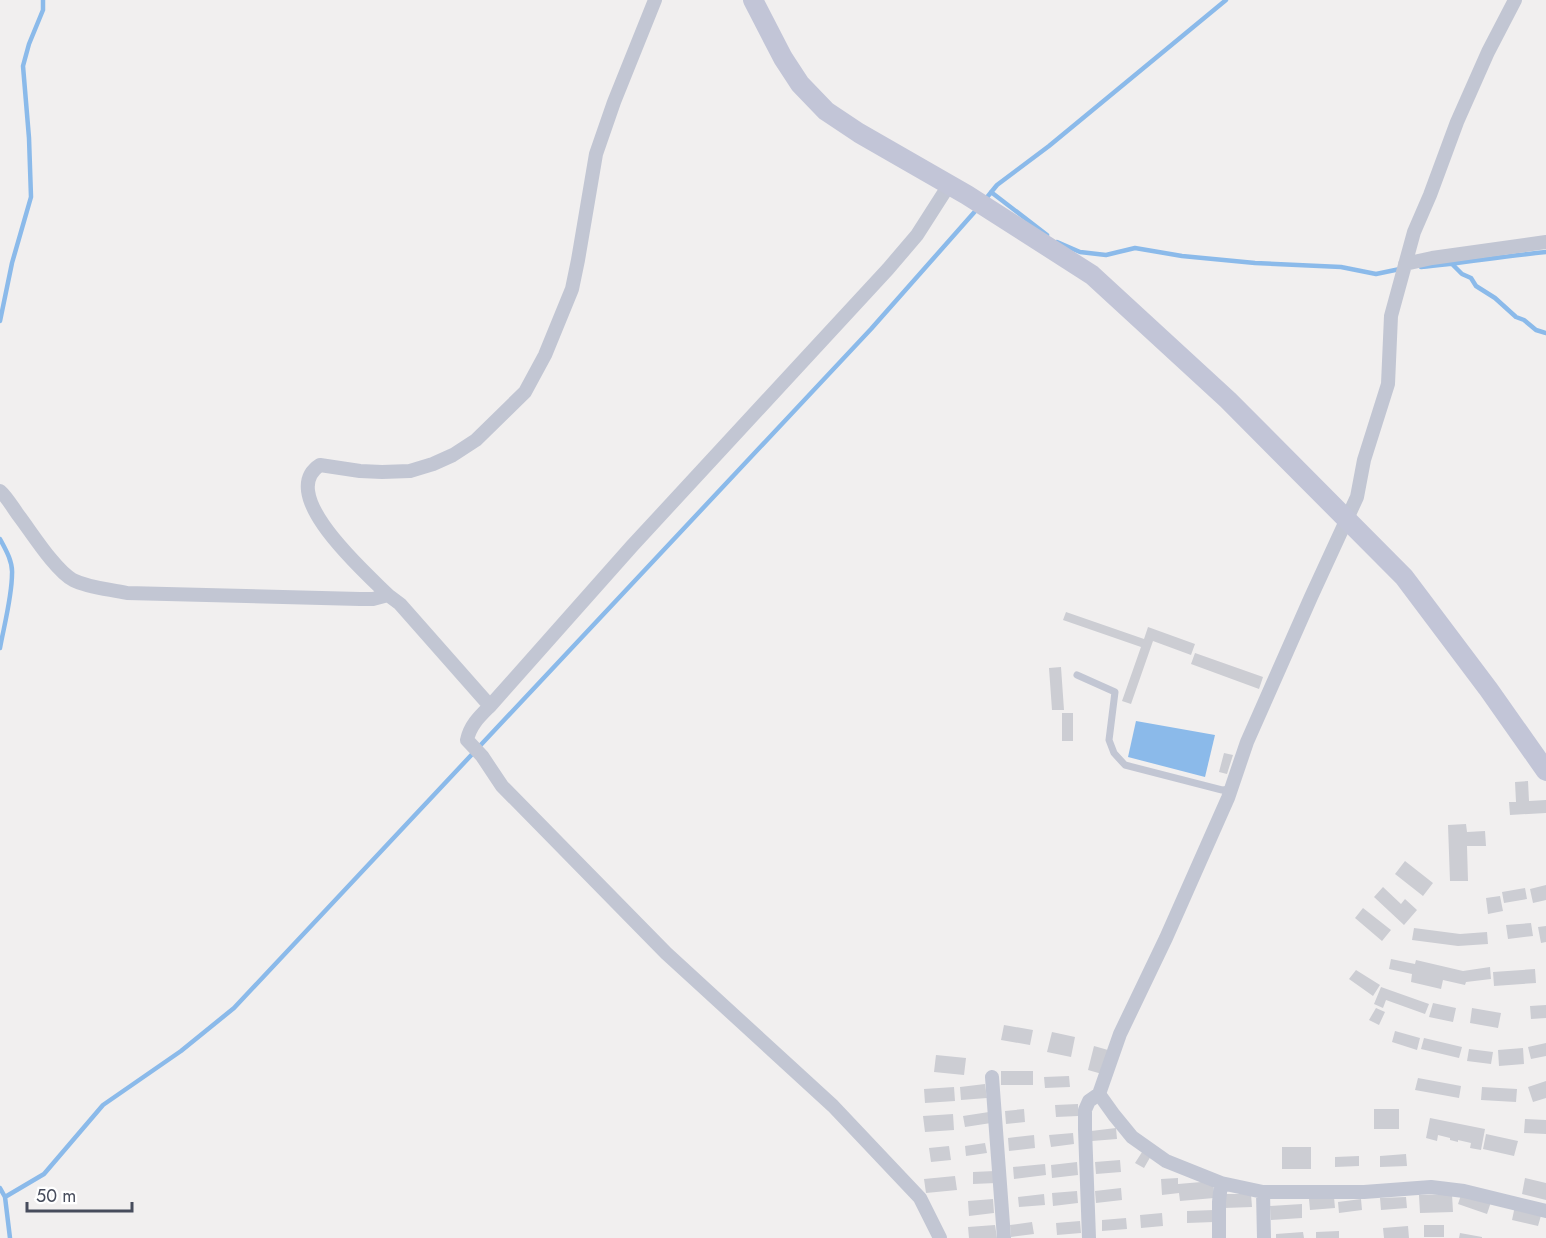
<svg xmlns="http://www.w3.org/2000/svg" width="1546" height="1238" font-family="Jost,sans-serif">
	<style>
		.water { fill: #8bbaea }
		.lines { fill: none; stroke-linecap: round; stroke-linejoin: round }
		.stream { stroke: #8bbaea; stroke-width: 4.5 }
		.building { fill: #cccdd3 }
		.service { stroke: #c2c6d3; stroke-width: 7 }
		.minor { stroke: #c2c6d3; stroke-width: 14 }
		.secondary { stroke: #c2c5d7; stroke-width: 20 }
	</style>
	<rect width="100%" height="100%" fill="#f1efef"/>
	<path class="water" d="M1136 721 1215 735 1205 777 1128 757Z"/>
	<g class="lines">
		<path class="stream" d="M991 192 1047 235
			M984 201 997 185 1049 146 1226 0
			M1057 242 1080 252 1106 255 1135 248 1182 256 1255 263 1341 267 1376 274 1400 269
			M1452 264 1462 274 1471 278 1476 286 1495 298 1516 317 1524 320 1536 330 1546 333
			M1421 267C1463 263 1504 256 1546 252
			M0 321 12 263 31 197 29 138 23 66 29 44 43 10V0
			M0 539C6 550 13 562 12 574 12 596 4 626 0 648
			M0 1188 5 1197 10 1238
			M5 1197 44 1174 103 1105 181 1051 234 1008 871 329 978 208"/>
	</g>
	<path class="building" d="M1066 612 1144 639 1148 627 1195 644 1191 655 1153 641 1131 704 1122 701 1141 647 1063 620Z
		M1195 653 1263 677 1259 689 1191 664Z
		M1061 667 1064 710H1052L1049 668Z
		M1062 713H1073V741H1062Z
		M1224 753 1233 755 1227 774 1219 772Z
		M1528 781 1529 801 1546 800V813L1510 815 1509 802H1516L1515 782Z
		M1466 824 1467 832 1485 831 1486 846H1467L1468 881H1450L1448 825Z
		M1405 861 1433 883 1423 896 1395 874Z
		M1546 885V900L1533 903 1530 889Z
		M1383 887 1401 904 1405 899 1417 910 1404 925 1374 897Z
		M1525 888 1527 899 1504 903 1502 892Z
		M1500 896 1503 911 1488 914 1486 898Z
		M1363 908 1391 930 1382 941 1355 918Z
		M1531 923 1533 936 1508 939 1506 925Z
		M1546 926V942L1541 943 1538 927Z
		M1414 928 1460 934 1487 932 1488 944 1458 946 1412 940Z
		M1391 959 1415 964 1416 960 1463 971 1490 967 1491 979 1466 982 1465 985 1443 980 1441 989 1411 982 1412 974 1389 969Z
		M1535 969 1536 983 1494 986 1493 972Z
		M1356 970 1380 985 1373 996 1349 979Z
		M1381 987 1429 1004 1425 1014 1386 1000 1383 1008 1374 1004Z
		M1433 1003 1456 1008 1453 1022 1429 1017Z
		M1546 1005V1018L1531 1019 1530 1006Z
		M1376 1008 1385 1012 1379 1025 1369 1020Z
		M1472 1008 1501 1013 1498 1028 1470 1023Z
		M1004 1025 1033 1030 1030 1045 1001 1040Z
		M1395 1031 1420 1038 1417 1050 1392 1042Z
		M1052 1032 1075 1037 1071 1057 1047 1052Z
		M1424 1038 1462 1047 1459 1058 1421 1049Z
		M1546 1043V1056L1531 1059 1528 1047Z
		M1094 1046 1108 1050 1102 1074 1088 1070Z
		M1523 1048 1524 1064 1499 1066 1498 1050Z
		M1469 1049 1493 1052 1491 1064 1467 1061Z
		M936 1055 966 1058 964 1075 934 1072Z
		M1001 1071H1033V1085H1001Z
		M1069 1076 1070 1087 1045 1088 1044 1077Z
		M1418 1078 1461 1086 1459 1098 1415 1090Z
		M1546 1081V1098L1533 1102 1528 1087Z
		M985 1084 987 1098 961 1100 960 1087Z
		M954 1087 955 1101 925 1103 924 1089Z
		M1482 1087 1517 1089 1516 1102 1481 1100Z
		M1078 1104V1116L1056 1117 1055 1105Z
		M1024 1109 1025 1122 1006 1124 1005 1111Z
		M1374 1109H1399V1129H1374Z
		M989 1112 991 1123 965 1127 963 1116Z
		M953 1114 954 1130 925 1132 923 1116Z
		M1430 1118 1485 1129 1481 1150 1470 1148 1471 1143 1458 1140V1142L1450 1140V1138L1438 1135 1437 1141 1426 1138Z
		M1525 1119 1546 1120V1134L1524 1133Z
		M1116 1128 1117 1139 1092 1141 1091 1131Z
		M1073 1133 1074 1144 1051 1147 1049 1135Z
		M1486 1134 1518 1141 1514 1156 1483 1149Z
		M1034 1135 1035 1148 1009 1151 1008 1138Z
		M985 1143 987 1153 966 1156 965 1146Z
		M949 1146 951 1160 931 1162 929 1148Z
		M1282 1147H1311V1169H1282Z
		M1144 1149 1152 1154 1144 1168 1135 1163Z
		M1406 1154 1407 1166 1380 1167V1156Z
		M1359 1156V1166L1335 1167V1157Z
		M1120 1160 1121 1172 1096 1174 1095 1162Z
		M1077 1162 1078 1175 1052 1178 1051 1165Z
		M1045 1164 1046 1175 1014 1179 1013 1167Z
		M995 1171 996 1183 973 1184V1172Z
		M955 1176 957 1190 926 1193 924 1179Z
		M1178 1178V1184L1213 1181 1214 1198 1180 1201 1179 1193 1162 1195 1161 1179Z
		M1525 1178 1546 1183V1200L1522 1194Z
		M1121 1188 1122 1200 1096 1203 1095 1191Z
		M1077 1191 1078 1203 1053 1206 1052 1193Z
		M1462 1192 1491 1202 1487 1214 1458 1204Z
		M1044 1194 1045 1205 1019 1207 1018 1197Z
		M1224 1194H1251L1252 1207 1224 1208Z
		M1452 1194 1453 1212 1420 1213 1419 1195Z
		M1334 1197 1335 1208 1310 1210 1309 1199Z
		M1406 1197 1407 1208 1381 1210 1380 1198Z
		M993 1199 994 1213 969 1216 968 1201Z
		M1361 1199 1362 1210 1339 1213 1338 1202Z
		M1302 1204V1218L1271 1220 1270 1206Z
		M1515 1206 1542 1212 1538 1226 1512 1220Z
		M1214 1210V1222L1187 1223V1211Z
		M1162 1213 1163 1226 1141 1228 1140 1215Z
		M1126 1218 1127 1229 1102 1231V1220Z
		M1080 1221 1081 1233 1057 1235 1056 1223Z
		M1032 1222 1034 1234 1011 1237 1010 1225Z
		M995 1225 997 1238H969L968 1227Z
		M1424 1225H1444V1237H1424Z
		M1408 1226 1409 1238H1384L1383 1228Z
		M1339 1231V1238H1316V1232Z
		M1303 1232 1304 1238H1276V1234Z
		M1460 1233 1482 1237V1238H1459Z"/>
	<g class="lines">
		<path class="service" d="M1077 675 1115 692 1109 740 1114 753 1125 765 1222 790 1231 789"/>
		<path class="minor" d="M1515 0 1488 52 1457 122 1430 195 1414 232 1391 316 1388 384 1364 460 1357 497 1311 597 1247 742 1228 798 1166 938 1120 1034 1099 1094 1114 1115 1132 1137 1166 1161 1221 1183 1263 1192H1364L1431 1187 1464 1191 1546 1211
			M1405 264 1432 258 1546 242
			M0 491C7 497 13 508 19 516 32 533 55 570 73 580 89 588 109 589 127 593L360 599H373L388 595 400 604 490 706
			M388 595C367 574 275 494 320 465L360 471 382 472 410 471 433 464 453 455 476 440 525 392 545 355 572 289 578 260 596 154 614 102 655 0
			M992 1077 1004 1238
			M1263 1192 1264 1238
			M940 1238 920 1198 833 1106 666 953 502 786 482 756 467 740C470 725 480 716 490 706L632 546 888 269 917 235 949 185
			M1089 1238 1085 1129V1110L1089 1101 1099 1094
			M1219 1238V1202L1221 1183"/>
		<path class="secondary" d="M753 0 783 58 800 84 826 111 859 133 967 195 1092 275 1228 400 1404 577 1489 690 1546 771"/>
	</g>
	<path d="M27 1202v9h105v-9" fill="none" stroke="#474c5c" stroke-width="3"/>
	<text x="36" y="1202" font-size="18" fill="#474c5c" stroke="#ffffff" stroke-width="4.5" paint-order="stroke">50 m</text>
</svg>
